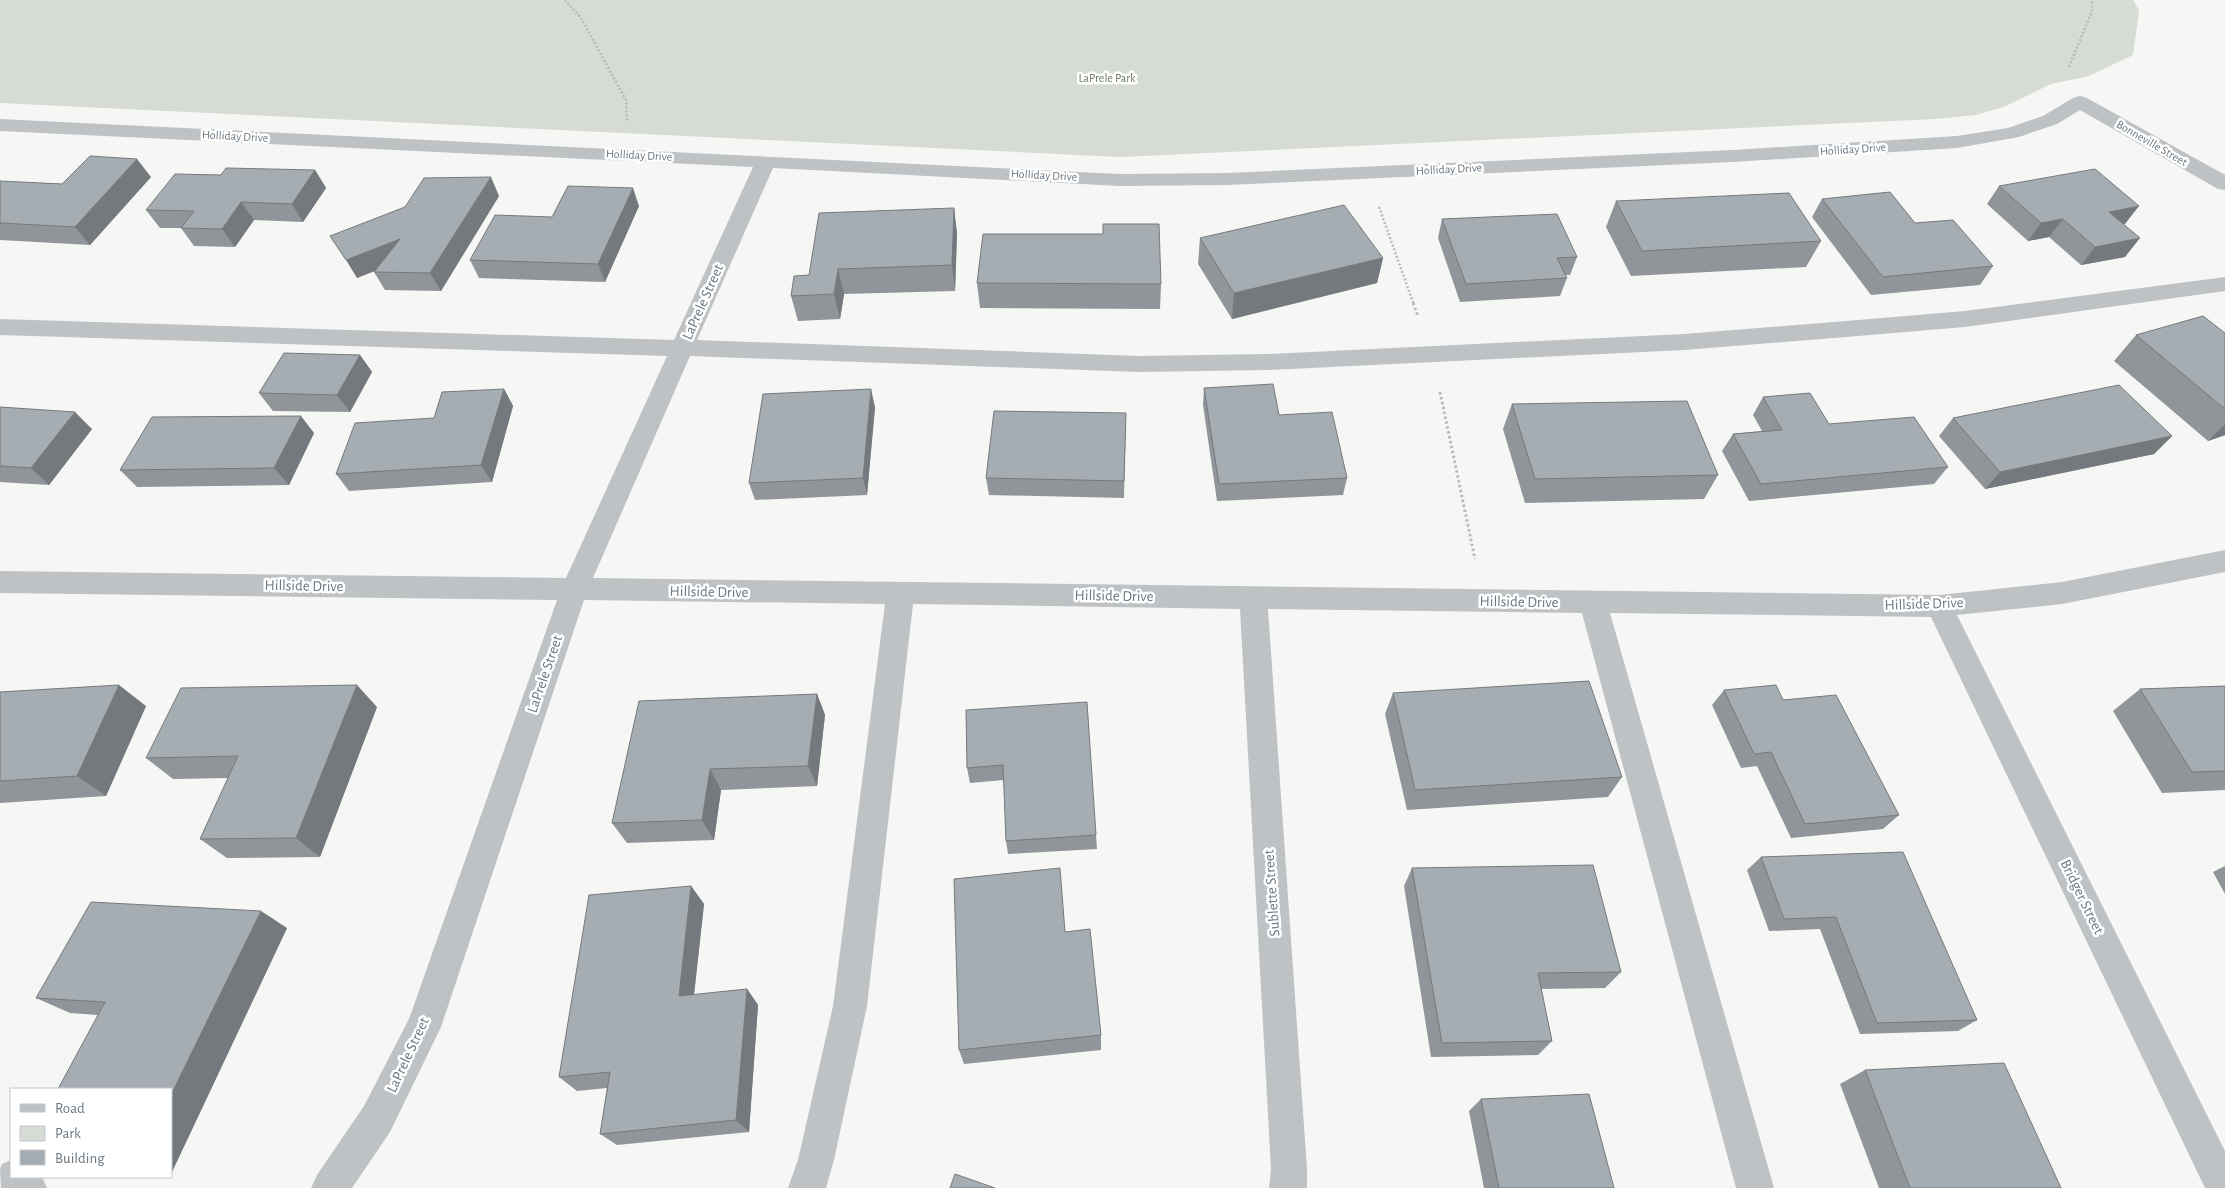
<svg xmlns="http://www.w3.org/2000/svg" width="2225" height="1188" font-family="'Alegreya Sans',sans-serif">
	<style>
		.green { fill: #d6dbd4 }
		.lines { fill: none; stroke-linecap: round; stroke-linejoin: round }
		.path-far1 { stroke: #b8bbbd; stroke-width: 2.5; stroke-dasharray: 2 2; stroke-linecap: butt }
		.path { stroke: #b8bbbd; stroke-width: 3; stroke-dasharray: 2.5 2.5; stroke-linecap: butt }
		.minor { fill: #bec2c5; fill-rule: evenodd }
		.wall { fill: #8f9599 }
		.shaded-wall { fill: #74797d }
		.building { fill: #a6adb2; stroke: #74797d }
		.labels { text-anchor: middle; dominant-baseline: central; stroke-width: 5; stroke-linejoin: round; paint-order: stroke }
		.far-park-label { font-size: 12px; fill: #6c7967; stroke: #fff }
		.far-street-label { font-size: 12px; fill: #697781; stroke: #fff }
		.street-label { font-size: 15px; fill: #697781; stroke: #fff }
	</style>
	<rect width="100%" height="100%" fill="#f6f6f4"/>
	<path class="green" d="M0 0H2133L2139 10 2133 55 2089 76 2051 84 2006 106 1976 115 1935 119 1120 157 0 103Z"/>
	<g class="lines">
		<path class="path-far1" d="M565 0 581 18 626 100 627 121
			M2069 67 2092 11V0
			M1379 207 1414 305"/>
		<path class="path" d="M1413 303 1418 316
			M1440 392 1475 559"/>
		<path class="minor" d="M2080 96 2087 98 2225 175V190L2218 189 2080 110 2057 124 2019 137 1957 148 1732 162 1227 185 1120 186 773 168 697 340 1139 356 1269 354 1684 334 1846 321 1965 311 2225 277V291L1965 327 1846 337 1684 350 1269 370 1139 372 690 356 593 578 1939 595 2062 582 2225 550V572L2062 604 1957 615 2225 1151V1188H2205L1931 617 1610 613 1774 1188H1736L1582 613 1268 609 1307 1169V1188H1269L1271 1169 1240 609 913 604 867 1006 834 1160 826 1188H788L798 1160 833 1006 885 604 584 600 441 1027 390 1132 352 1188H311L317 1175 364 1106 409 1019 557 600 0 593V571L566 578 667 356 0 335V319L674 340 753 167 0 131V119L1120 174 1227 173 1732 150 1957 136 2008 128 2043 116 2073 98Z
			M11 1160V1177H42L47 1188H1L0 1169 2 1164Z"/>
	</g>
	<path class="wall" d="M315 170 326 188 303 222 254 220 235 247 194 246 181 228H160L146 210 221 175Z
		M151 177 90 245 0 240V181L62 184Z
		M1999 186 2125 224H2124L2125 257 2081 265 2049 237 2028 241 1987 204Z
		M499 196 441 291 385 290 374 272V271L357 278 405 207Z
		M1822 199 1915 223 1993 266 1980 285 1871 295 1812 217Z
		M1616 201 1821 241 1806 267 1631 276 1606 227Z
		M639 206 605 282 479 278 470 260 552 217Z
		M954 208 957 234 955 291 844 294 840 319 798 321 791 296 809 275Z
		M1442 219 1577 257 1570 275H1565L1567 278 1560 296 1460 302 1438 238Z
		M1200 238 1383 258 1377 283 1232 319 1198 264Z
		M977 283 1161 284 1160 309 980 308Z
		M2225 333V435L2208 441 2114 361 2136 335Z
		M360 355 372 372 350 412 273 411 259 393Z
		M1204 388 1279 415 1347 478 1343 495 1217 501 1203 405Z
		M504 389 513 406 492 482 349 491 336 474 434 418Z
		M1763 397 1829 424 1948 467 1934 484 1749 501 1722 451 1733 434 1762 431 1753 415Z
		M1512 404 1718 475 1704 499 1525 503 1503 429Z
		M0 407 92 429 49 485 0 482Z
		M875 407 867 495 755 500 749 483Z
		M1126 413 1124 498 989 495 986 478Z
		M1953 418 2172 436 2154 454 1985 489 1939 436Z
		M314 433 289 485 137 487 120 470Z
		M2225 686V790L2162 793 2113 711 2140 689Z
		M1724 690 1783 700 1899 815 1883 829 1791 838 1757 766 1741 768 1712 705Z
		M0 692 146 706 106 796 0 803Z
		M1393 693 1622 777 1608 797 1407 810 1385 714Z
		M817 694 825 715 817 786 721 790 714 840 627 843 612 823Z
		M377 707 320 857 227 858 200 839 228 778 173 779 146 758Z
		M966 710 1096 835 1097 849 1008 854 1006 841 1004 780 970 783 967 768Z
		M1761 857 1977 1020 1958 1031 1860 1034 1820 929 1769 931 1747 870Z
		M2225 866V894L2213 872Z
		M1412 868 1621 972 1605 988 1541 989 1552 1041 1538 1055 1431 1057 1404 886Z
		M691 886 704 904 694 995 747 989 758 1005 749 1132 617 1145 600 1134 607 1088 577 1091 559 1077Z
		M287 928 171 1174V1089L98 1015 70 1013 36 998Z
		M1065 932 1101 1035V1050L964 1064 959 1050Z
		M1865 1070 2061 1188H1879L1840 1084Z
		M1481 1099 1614 1188H1484L1469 1111Z"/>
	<path class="shaded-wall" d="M137 159 151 177 90 245 75 227Z
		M315 170 326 188 303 222 292 204Z
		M491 177 499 196 441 291 430 273Z
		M633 188 639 206 605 282 598 264Z
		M241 202 254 220 235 247 222 229Z
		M2139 206 2125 224 2095 230 2109 212Z
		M954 208 957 234 955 291 952 265Z
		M2063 219 2049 237 2028 241 2041 223Z
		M2140 238 2125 257 2081 265 2095 247Z
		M400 239 410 257 357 278 346 260Z
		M1383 258 1377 283 1232 319 1234 293Z
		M838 269 844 294 840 319 834 294Z
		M360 355 372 372 350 412 337 395Z
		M504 389 513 406 492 482 481 465Z
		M871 389 875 407 867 495 863 478Z
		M75 412 92 429 49 485 31 468Z
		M301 416 314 433 289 485 274 468Z
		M2225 424V435L2208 441Z
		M2172 436 2154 454 1985 489 2000 472Z
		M119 685 146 706 106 796 77 776Z
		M357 685 377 707 320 857 296 838Z
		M817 694 825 715 817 786 808 766Z
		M710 769 721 790 714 840 702 820Z
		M691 886 704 904 692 1012 679 996Z
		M261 911 287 928 171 1174V1095Z
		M747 989 758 1005 749 1132 736 1120Z"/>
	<path class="building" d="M90 156 137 159 75 227 0 223V181L62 184Z
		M226 168 315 170 292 204 241 202 222 229 181 228 194 211 146 210 175 174 221 175Z
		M2095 169 2139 206 2109 212 2140 238 2095 247 2063 219 2041 223 1999 186Z
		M491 177 430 273 374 272 400 239 346 260 330 236 405 207 424 178Z
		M568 186 633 188 598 264 470 260 495 215 552 217Z
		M1890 192 1915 223 1953 220 1993 266 1883 277 1822 199Z
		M1789 193 1821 241 1642 251 1616 201Z
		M1344 205 1383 258 1234 293 1200 238Z
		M954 208 952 265 838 269 834 294 791 296 794 276 809 275 819 213Z
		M1557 214 1577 257 1557 258 1567 278 1466 284 1442 219Z
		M1103 224H1159L1161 284 977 283 983 234H1103Z
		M2203 316 2225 333V409L2136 335Z
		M284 353 360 355 337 395 259 393Z
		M1273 384 1279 415 1332 412 1347 478 1219 484 1204 388Z
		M2119 385 2172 436 2000 472 1953 418Z
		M504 389 481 465 336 474 355 423 434 418 442 392Z
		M871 389 863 478 749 483 763 394Z
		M1810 393 1829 424 1914 417 1948 467 1761 484 1733 434 1782 430 1763 397Z
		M1687 401 1718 475 1535 479 1512 404Z
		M0 407 75 412 31 468 0 466Z
		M994 411 1126 413 1124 481 986 478Z
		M301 416 274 468 120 470 152 417Z
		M1589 681 1622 777 1415 790 1393 693Z
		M119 685 77 776 0 781V692Z
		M357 685 296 838 200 839 238 756 146 758 181 688Z
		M1776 685 1783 700 1836 695 1899 815 1805 824 1771 752 1754 754 1724 690Z
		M2225 686V771L2192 772 2140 689Z
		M817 694 808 766 710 769 702 820 612 823 639 701Z
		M1087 702 1096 835 1006 841 1003 765 967 768 966 710Z
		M1903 852 1977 1020 1877 1023 1836 917 1784 919 1761 857Z
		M1593 865 1621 972 1538 973 1552 1041 1442 1043 1412 868Z
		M1060 868 1065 932 1090 929 1101 1035 959 1050 954 879Z
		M691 886 679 996 747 989 736 1120 600 1134 610 1072 559 1077 589 895Z
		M91 902 261 911 171 1095V1089H58L105 1002 36 998Z
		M2004 1063 2061 1188H1910L1865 1070Z
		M1589 1094 1614 1188H1499L1481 1099Z
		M955 1174 995 1188H950Z"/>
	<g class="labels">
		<g class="far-park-label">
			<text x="1107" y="78">LaPrele Park</text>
		</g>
		<g class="far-street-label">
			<text transform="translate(235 136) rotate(3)">Holliday Drive</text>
			<text transform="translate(2152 143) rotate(30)">Bonneville Street</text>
			<text transform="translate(1853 149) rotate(-4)">Holliday Drive</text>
			<text transform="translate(639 155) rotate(3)">Holliday Drive</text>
			<text transform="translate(1449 169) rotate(-3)">Holliday Drive</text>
			<text transform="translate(1044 175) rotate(3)">Holliday Drive</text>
		</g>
		<g class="street-label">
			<text transform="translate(703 302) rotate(-66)">LaPrele Street</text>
			<text transform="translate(304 586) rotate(1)">Hillside Drive</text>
			<text transform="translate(709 592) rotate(1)">Hillside Drive</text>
			<text transform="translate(1114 596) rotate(1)">Hillside Drive</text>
			<text transform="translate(1519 602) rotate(1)">Hillside Drive</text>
			<text transform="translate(1924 604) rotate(-2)">Hillside Drive</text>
			<text transform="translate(545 674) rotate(-71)">LaPrele Street</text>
			<text transform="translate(1272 893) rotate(-94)">Sublette Street</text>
			<text transform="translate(2082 897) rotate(64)">Bridger Street</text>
			<text transform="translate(408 1055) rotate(-65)">LaPrele Street</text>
		</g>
	</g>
	<rect x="10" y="1088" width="162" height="90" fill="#ffffff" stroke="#c3c9cd"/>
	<rect x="20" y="1104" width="25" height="8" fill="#bec2c5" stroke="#c3c9cd"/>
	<text x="55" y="1113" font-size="15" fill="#697781">Road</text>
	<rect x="20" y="1126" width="25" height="15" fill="#d6dbd4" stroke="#c3c9cd"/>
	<text x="55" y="1138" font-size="15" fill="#697781">Park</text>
	<rect x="20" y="1150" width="25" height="15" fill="#a6adb2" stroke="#c3c9cd"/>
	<text x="55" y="1163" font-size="15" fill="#697781">Building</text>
</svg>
